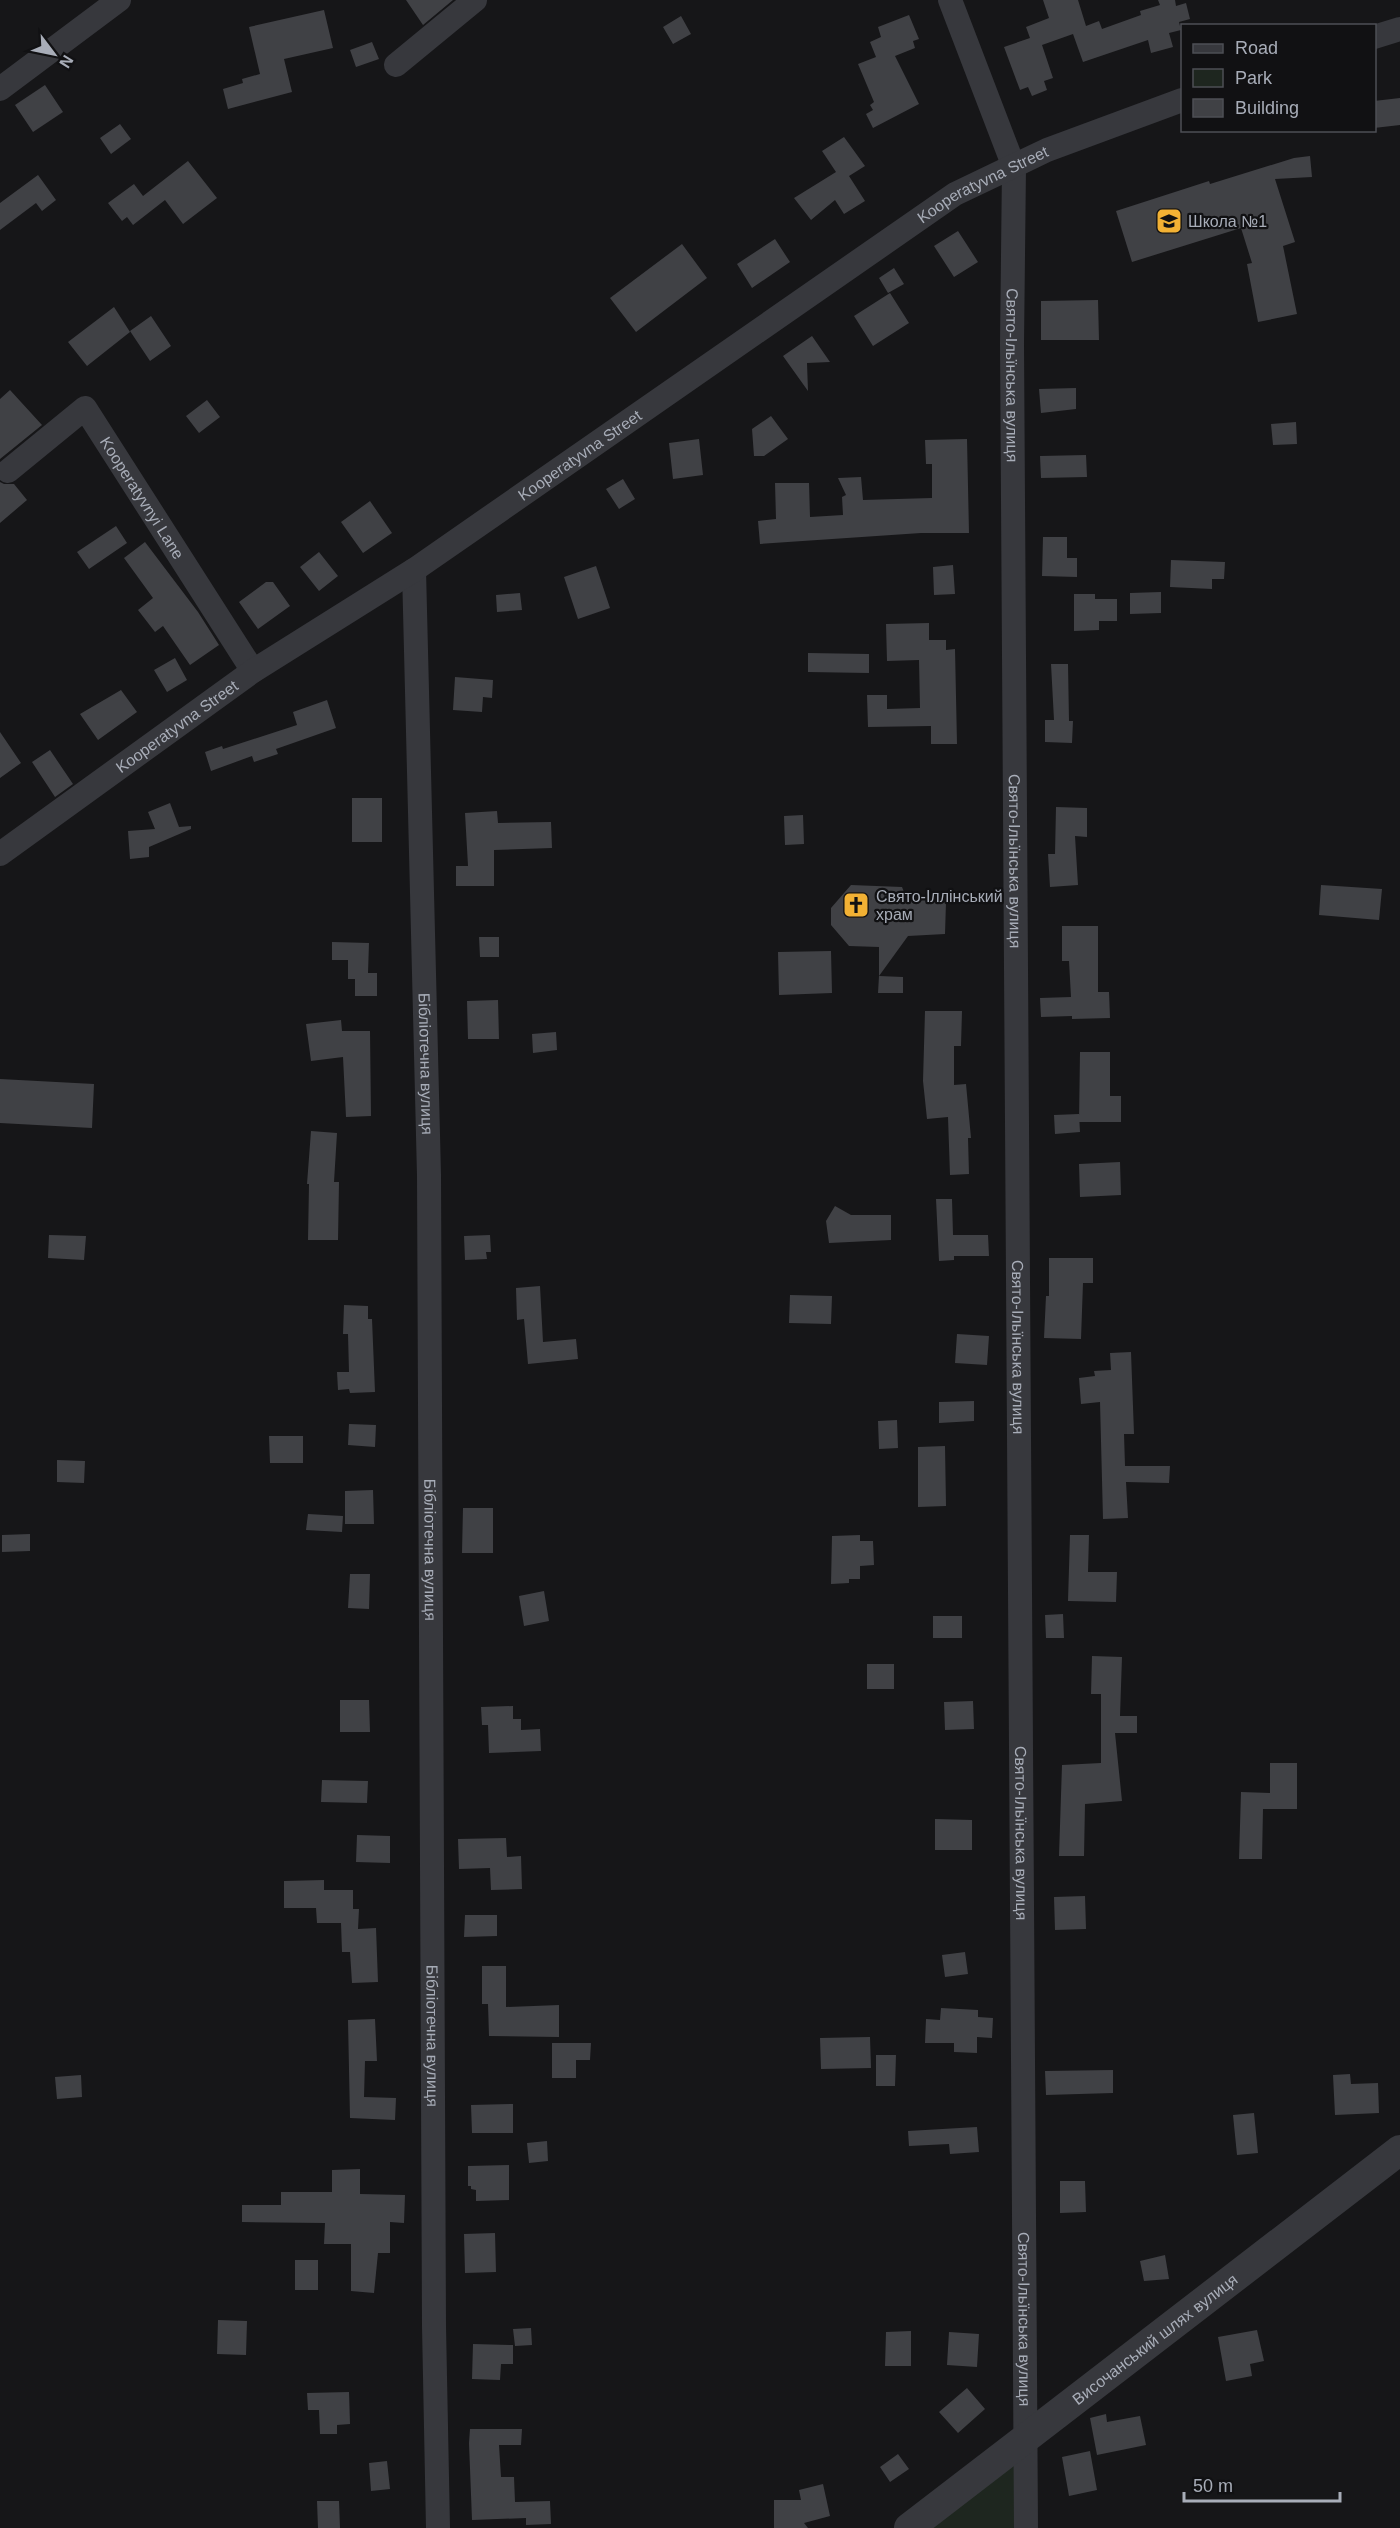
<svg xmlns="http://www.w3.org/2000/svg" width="1400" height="2528" font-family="Arial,sans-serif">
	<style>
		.green { fill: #1e261f }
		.building { fill: #404145 }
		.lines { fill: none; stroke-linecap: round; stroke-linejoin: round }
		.minor { stroke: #37383d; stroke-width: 24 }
		.tertiary { stroke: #37383d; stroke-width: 30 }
		.labels { text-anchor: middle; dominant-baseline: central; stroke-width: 4.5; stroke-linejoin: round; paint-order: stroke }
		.street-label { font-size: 16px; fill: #a8adb8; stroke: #111113 }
		.poi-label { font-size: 16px; fill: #a8adb8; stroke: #111113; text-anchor: start }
	</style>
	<rect width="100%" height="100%" fill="#161618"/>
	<path class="green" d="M1025 2439 1026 2528H909Z"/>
	<path class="building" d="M406 0H453L423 25Z
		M1043 0H1078L1086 26 1099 21 1102 29 1141 15 1140 11 1160 5 1158 0H1175L1176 6 1186 3 1190 19 1179 22 1181 30 1169 33 1173 47 1151 53 1148 40 1083 62 1073 34 1042 45 1053 78 1044 81 1047 90 1032 96 1028 87 1020 90 1004 47 1030 38 1026 27 1049 18Z
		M324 10 333 48 284 59 292 92 228 109 223 89 243 83 242 79 260 74 249 27Z
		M909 15 919 39 913 41 915 48 895 56 919 104 873 128 866 114 873 110 870 105 874 102 858 64 876 57 870 42 881 37 878 27Z
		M681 16 691 34 673 44 663 27Z
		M372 42 379 59 356 67 350 50Z
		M45 85 63 112 33 132 15 105Z
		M1400 98V125L1374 128V101Z
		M120 124 131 139 111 154 100 138Z
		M844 137 865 166 849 176 865 201 844 214 835 200 811 220 794 198 836 172 822 151Z
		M1310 156 1312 177 1275 179 1295 242 1283 246 1297 314 1258 322 1247 264 1252 263 1241 228 1132 262 1116 211 1209 181 1210 184 1294 158Z
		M188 161 217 198 183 224 165 200 133 225 127 217 122 221 108 203 134 184 143 196Z
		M38 175 56 200 42 211 36 203 0 230V203Z
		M958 231 978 262 954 277 934 246Z
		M775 239 790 262 752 288 737 264Z
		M682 244 707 278 636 332 610 298Z
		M894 268 904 284 888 293 879 278Z
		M890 293 909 323 873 346 854 316Z
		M1098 300 1099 340H1041V301Z
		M114 307 130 332 87 366 68 342Z
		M151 316 171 346 150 361 130 331Z
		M812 336 830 362 807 363 808 391 783 356Z
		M1076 388V409L1041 413 1039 389Z
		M10 390 42 425 0 459V399Z
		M207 400 220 417 199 433 186 416Z
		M771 416 788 439 764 456H754L752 429Z
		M1296 422 1297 444 1273 445 1271 424Z
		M699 439 703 475 673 479 669 443Z
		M967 439 969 533H921L760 544 758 521 776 519 775 483H809L810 517 843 515 842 497 846 495 838 478 861 477 863 500 932 498V464H926L925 440Z
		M1086 455 1087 477 1041 478 1040 456Z
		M623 479 635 499 619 509 606 489Z
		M0 482 4 484H14L27 500 0 523Z
		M370 501 392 533 363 553 341 522Z
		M116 526 127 543 89 569 77 552Z
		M1043 537H1067V558H1077V577L1042 576Z
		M145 542 198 612 219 645 190 665 163 626 155 632 138 610 153 598 124 558Z
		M319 552 338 576 319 591 300 567Z
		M1171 560 1225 562 1224 579H1212V589L1170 587Z
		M953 565 955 594 934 595 933 567Z
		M596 566 610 608 578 619 564 577Z
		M266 582H273L290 606 258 629 239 602Z
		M1161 592V613L1130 614V593Z
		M520 593 522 610 497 612 496 595Z
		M1074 594H1095V599H1117V621H1099V630L1074 631Z
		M929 623V640H946V650L955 649 957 744H931V726L868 727 867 695H887V709L920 708 919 660 887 661 886 624Z
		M808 653 869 654V673L808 672Z
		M175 658 187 680 167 692 154 670Z
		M1051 664H1068L1069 721H1073L1072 743 1045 742V720H1054Z
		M455 677 493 680 492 698 483 697 482 712 453 710Z
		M121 690 137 712 98 740 80 714Z
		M327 700 336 728 276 749 278 754 254 762 252 756 211 771 205 752 222 746 223 749 297 725 293 712Z
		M0 732 21 763 0 778Z
		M50 750 73 784 55 797 32 762Z
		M352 798H382V842H352Z
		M170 803 179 827 191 826V829L149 847V857L130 859 128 831 155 829 148 812Z
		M1056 807 1087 808V837L1075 836 1078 885 1050 887 1048 854H1055Z
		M497 811 498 823 551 822 552 848 494 850V886H456V866H468L465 813Z
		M803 815 804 844 785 845 784 816Z
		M851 885 902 887 906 897 946 902 945 934 908 936 879 976V947L849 946 831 925V908Z
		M1321 885 1382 889 1379 920 1319 915Z
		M1062 926H1098V992H1109L1110 1018 1072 1019V1016L1041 1017 1040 998 1071 997 1069 961H1062Z
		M479 937H499V957H480Z
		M332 942 369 943 368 973H377V996H355V979H348V960H332Z
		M831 951 832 993 779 995 778 952Z
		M879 976 903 977V993H878Z
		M498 1000 499 1039H468L467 1001Z
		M925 1011H962L961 1046H954V1085L966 1084 971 1138H968L969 1174 950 1175 948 1117 927 1119 923 1081Z
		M341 1020 342 1031H370L371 1116 346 1117 343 1057 311 1061 306 1024Z
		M556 1032 557 1050 533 1053 532 1034Z
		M1080 1052H1110V1096H1121V1122H1079Z
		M0 1079 94 1084 92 1128 0 1123Z
		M1079 1114 1080 1132 1055 1134 1054 1115Z
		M311 1131 337 1133 334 1182H339L338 1240H308L309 1184H307Z
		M1120 1162 1121 1195 1080 1197 1079 1164Z
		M936 1199H952L953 1235H988L989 1256H954V1260L939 1261Z
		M835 1206 851 1215H891V1240L829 1243 826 1221Z
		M49 1235 86 1236 84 1260 48 1258Z
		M490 1235 491 1252H486L487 1259 465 1260 464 1236Z
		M1049 1258H1093V1283H1083L1081 1339 1044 1338 1046 1296H1049Z
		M540 1286 543 1342 576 1339 578 1359 528 1364 524 1319 517 1320 516 1288Z
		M790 1295 832 1296 831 1324 789 1323Z
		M344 1305 368 1306V1319H372L375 1392 350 1393 349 1389 338 1390 337 1372H349L348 1334H343Z
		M957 1334 989 1336 987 1365 955 1363Z
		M1131 1352 1134 1434H1124L1125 1466H1170L1169 1483 1126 1482 1128 1518 1103 1519 1100 1402 1081 1404 1079 1378 1095 1376 1094 1371 1111 1370 1110 1353Z
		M974 1401V1421L939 1423V1402Z
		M897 1420 898 1448 879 1449 878 1421Z
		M349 1424 376 1425 375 1447 348 1445Z
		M269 1436H303V1463H270Z
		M945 1446 946 1506 918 1507V1447Z
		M57 1460 85 1461 84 1483 57 1482Z
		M373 1490 374 1524H345V1491Z
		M463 1508H493V1553H462Z
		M308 1514 343 1516 342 1532 306 1530Z
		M30 1534V1551L2 1552V1535Z
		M860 1535V1541H873L874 1565 860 1566V1579H849V1583L831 1584 832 1536Z
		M1070 1535H1089L1088 1572H1117L1116 1602 1068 1601Z
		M350 1574H370L369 1609 348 1608Z
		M544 1591 549 1621 524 1626 519 1596Z
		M1063 1614 1064 1638H1046L1045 1615Z
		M933 1616H962V1638H933Z
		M1092 1656 1122 1657 1120 1716H1137V1733H1115L1122 1801 1085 1804 1084 1856H1059L1062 1765 1101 1763V1694H1091Z
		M867 1664H894V1689H867Z
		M340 1700H369L370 1732H340Z
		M973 1701 974 1729 945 1730 944 1702Z
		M513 1706V1719H521V1730L540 1729 541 1751 489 1753 488 1725H482L481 1707Z
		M1270 1763H1297V1809H1263L1262 1859H1239L1241 1792 1270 1793Z
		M322 1780 368 1781 367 1803 321 1802Z
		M935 1819 972 1820V1850H935Z
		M357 1835 390 1836V1863L356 1862Z
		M506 1838 507 1857 521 1856 522 1889 491 1890 490 1868 459 1869 458 1839Z
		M324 1880V1890H353V1909H359L358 1929 376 1928 378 1982 352 1983 350 1952H342L341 1923H317L316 1908H284V1881Z
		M1085 1896 1086 1929 1055 1930 1054 1897Z
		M465 1915H497V1936L464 1937Z
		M965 1952 968 1974 945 1977 942 1955Z
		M482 1966H506V2007L559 2005V2037L489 2036 488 2004H482Z
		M941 2008 978 2010V2017L993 2018 992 2038 977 2037V2053L954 2052V2043H925L926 2019 940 2020Z
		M375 2019 377 2061H365L364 2097 396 2098 395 2120 350 2118 348 2020Z
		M870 2037 871 2068 821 2069 820 2038Z
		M552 2043H591L590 2060H576V2078H552Z
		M876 2055H896L895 2086H876Z
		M1113 2070V2093L1046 2095 1045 2071Z
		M1350 2074 1351 2084 1378 2083 1379 2113 1335 2115 1333 2075Z
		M81 2075 82 2097 57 2099 55 2077Z
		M513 2104V2133H472L471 2105Z
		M1254 2113 1258 2153 1237 2155 1233 2115Z
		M977 2127 979 2152 950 2154 949 2144 909 2146 908 2131Z
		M547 2141 548 2161 529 2163 527 2143Z
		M509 2165V2200L476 2201V2190L471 2189V2186H468V2166Z
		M360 2169V2194L405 2195 404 2223 390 2222V2253H378L374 2293 351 2291V2244H324L325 2223 242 2222V2205H281V2192H332V2170Z
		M1060 2181H1085L1086 2212 1060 2213Z
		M495 2233 496 2272 465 2273 464 2234Z
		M1165 2255 1169 2279 1144 2281 1140 2261Z
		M295 2260H318V2290H295Z
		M218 2320 247 2321 246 2355 217 2354Z
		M531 2328 532 2345 515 2346 513 2329Z
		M1257 2330 1264 2361 1250 2364 1252 2376 1226 2381 1218 2337Z
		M911 2331V2366H885L886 2332Z
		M949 2332 979 2334 977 2367 947 2365Z
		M473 2344 513 2345V2364H501L500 2380 472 2379Z
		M967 2388 985 2409 958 2433 939 2412Z
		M349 2392 350 2424 337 2425V2434H320L319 2410H308L307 2393Z
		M1106 2414 1107 2422 1140 2416 1146 2445 1097 2455 1090 2418Z
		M470 2429H522L521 2445H499L501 2477H514L515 2502 550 2501 551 2524 526 2525V2518L472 2520 469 2443Z
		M1090 2451 1097 2490 1069 2496 1062 2457Z
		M898 2454 909 2469 890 2482 880 2467Z
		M387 2461 390 2489 371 2491 369 2463Z
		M823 2484 830 2516 804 2523 808 2528H774V2500H801L799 2490Z
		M317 2501H339L340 2528H318Z"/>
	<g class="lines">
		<g class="minor">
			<path id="s1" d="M950 0 1014 167 1012 344 1026 2528"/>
			<path d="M1374 37 1400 29"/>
			<path d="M396 65 475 0"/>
			<path d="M0 89 119 0"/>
			<path id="s2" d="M8 471 85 408 253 671"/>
			<path id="s3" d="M414 570 429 1175 434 2326 438 2528"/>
			<path id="s4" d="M0 854 253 671 414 570 955 194 1047 150 1182 100"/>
		</g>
		<path class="tertiary" id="s5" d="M909 2528 1400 2150"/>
	</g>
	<defs>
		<g id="school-square" transform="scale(1.35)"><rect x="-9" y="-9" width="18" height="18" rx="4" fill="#f2b134" stroke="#111113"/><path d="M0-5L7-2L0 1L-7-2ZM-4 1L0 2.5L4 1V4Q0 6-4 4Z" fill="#111"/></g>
		<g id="church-square" transform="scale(1.35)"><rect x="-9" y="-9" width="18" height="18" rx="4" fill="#f2b134" stroke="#111113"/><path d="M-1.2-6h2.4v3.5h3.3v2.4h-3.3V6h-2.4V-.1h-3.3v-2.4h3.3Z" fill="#111"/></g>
	</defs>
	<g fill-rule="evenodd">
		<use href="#school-square" x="1169" y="221"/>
		<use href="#church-square" x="856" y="905"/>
	</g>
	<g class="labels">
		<g class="street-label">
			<text stroke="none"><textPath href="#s4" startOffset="1190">Kooperatyvna Street</textPath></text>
			<text stroke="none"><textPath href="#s1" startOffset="387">Свято-Ільїнська вулиця</textPath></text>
			<text stroke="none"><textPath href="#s4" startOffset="704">Kooperatyvna Street</textPath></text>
			<text stroke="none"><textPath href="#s2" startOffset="206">Kooperatyvnyi Lane</textPath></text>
			<text stroke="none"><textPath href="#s4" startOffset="218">Kooperatyvna Street</textPath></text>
			<text stroke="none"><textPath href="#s1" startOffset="873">Свято-Ільїнська вулиця</textPath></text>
			<text stroke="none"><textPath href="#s3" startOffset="494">Бібліотечна вулиця</textPath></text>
			<text stroke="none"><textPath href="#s1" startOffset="1359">Свято-Ільїнська вулиця</textPath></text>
			<text stroke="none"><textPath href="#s3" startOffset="980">Бібліотечна вулиця</textPath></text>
			<text stroke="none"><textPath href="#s1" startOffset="1845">Свято-Ільїнська вулиця</textPath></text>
			<text stroke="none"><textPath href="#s3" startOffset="1466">Бібліотечна вулиця</textPath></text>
			<text stroke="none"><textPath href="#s1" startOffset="2331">Свято-Ільїнська вулиця</textPath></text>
			<text stroke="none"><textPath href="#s5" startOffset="310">Височанський шлях вулиця</textPath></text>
		</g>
		<g class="poi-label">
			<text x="1188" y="221">Школа №1</text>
			<text x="876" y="896">Свято-Іллінський<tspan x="876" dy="18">храм</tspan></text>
		</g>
	</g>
	<rect x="1181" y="24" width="195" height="108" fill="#111113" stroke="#4d4f55" stroke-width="1.5"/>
	<rect x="1193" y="44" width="30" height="9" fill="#37383d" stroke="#4d4f55" stroke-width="1.5"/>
	<text x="1235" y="54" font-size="18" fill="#a8adb8">Road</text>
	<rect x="1193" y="69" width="30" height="18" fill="#1e261f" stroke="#4d4f55" stroke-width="1.5"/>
	<text x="1235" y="84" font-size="18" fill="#a8adb8">Park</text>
	<rect x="1193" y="99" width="30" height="18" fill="#404145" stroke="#4d4f55" stroke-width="1.5"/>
	<text x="1235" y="114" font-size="18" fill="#a8adb8">Building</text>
	<g transform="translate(54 54) rotate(122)" stroke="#111113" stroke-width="4.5" paint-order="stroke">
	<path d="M0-4.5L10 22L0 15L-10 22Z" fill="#a8adb8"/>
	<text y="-9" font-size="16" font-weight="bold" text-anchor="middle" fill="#a8adb8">N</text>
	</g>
	<path d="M1184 2492v9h156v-9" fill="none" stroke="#a8adb8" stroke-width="3"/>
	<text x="1193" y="2492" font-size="18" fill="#a8adb8" stroke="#111113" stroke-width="4.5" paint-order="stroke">50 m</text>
</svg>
